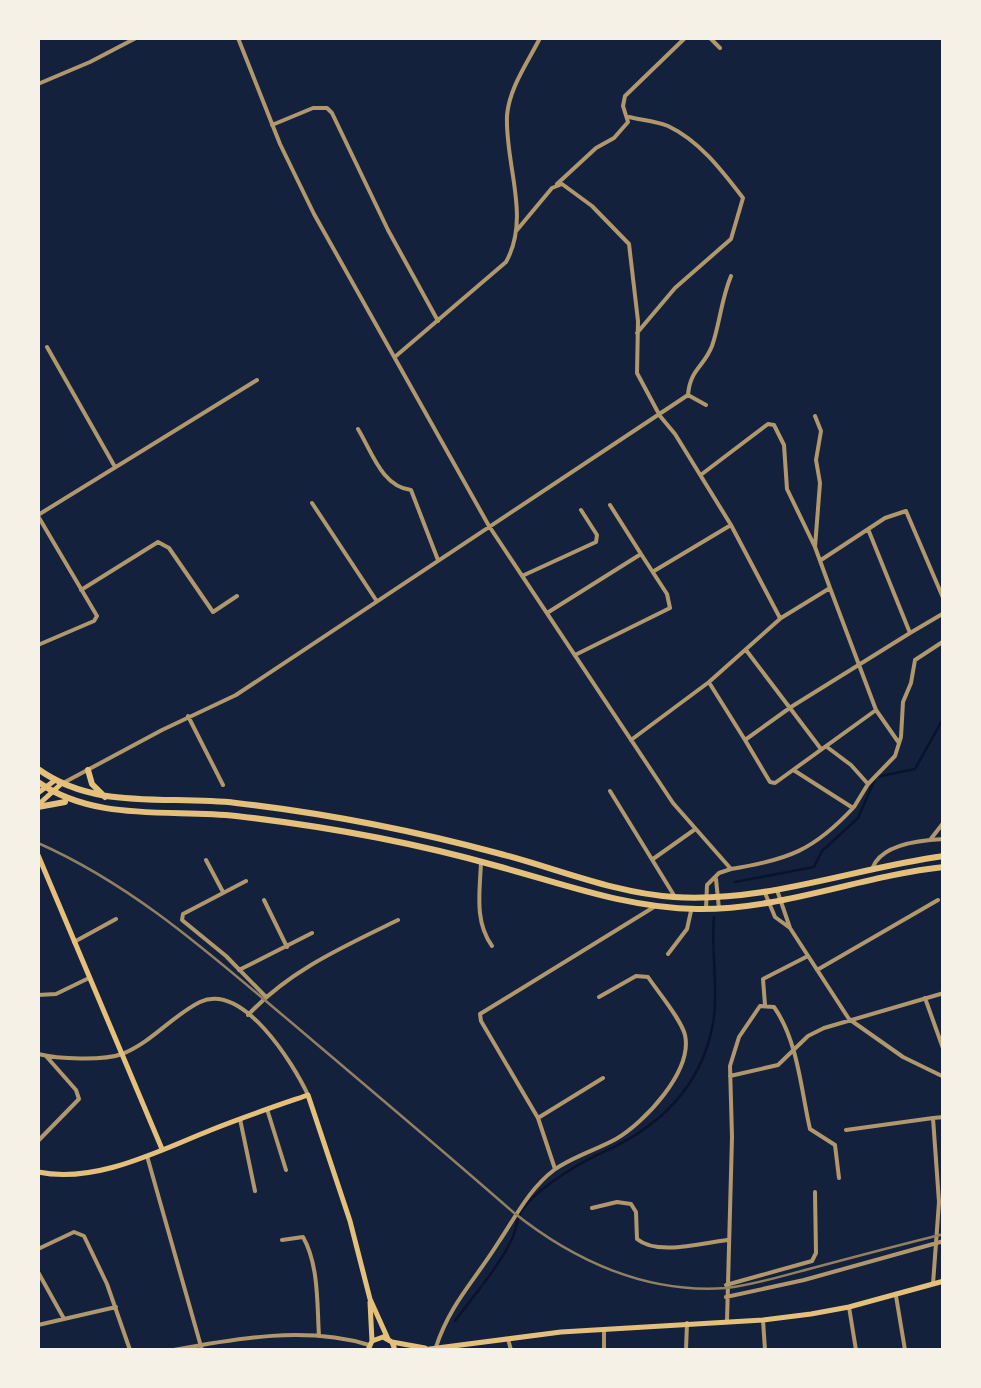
<svg xmlns="http://www.w3.org/2000/svg" width="981" height="1388" font-family="'PT Sans Narrow',sans-serif">
	<style>
		.lines { fill: none; stroke-linecap: round; stroke-linejoin: round }
		.stream { stroke: #0b132b; stroke-width: 2.5 }
		.minor { stroke: #b1986c; stroke-width: 4 }
		.secondary { stroke: #e5c07b; stroke-width: 5 }
		.primary { stroke: #e5c07b; stroke-width: 5 }
		.trunk { stroke: #e5c07b; stroke-width: 6 }
		.rail { stroke: #918062; stroke-width: 2.5 }
	</style>
	<rect width="100%" height="100%" fill="#14213d"/>
	<g class="lines">
		<path class="stream" d="M735 882 814 867 822 851 858 818 876 777 915 769 944 717
			M455 1321C474 1295 498 1268 512 1239 516 1230 517 1218 522 1210 538 1187 584 1160 610 1149 666 1122 705 1080 714 1017 718 985 711 950 714 917"/>
		<path class="minor" d="M238 38 280 144 314 214 489 526 673 803 731 869 719 873 707 885 706 909
			M710 38 720 48
			M38 84 90 62 136 38
			M629 117C641 120 656 121 668 126 700 141 723 172 743 198L731 239 675 288 637 333
			M272 125 313 108H327L332 113 388 230 438 321
			M557 184 596 148 614 138 628 122 623 106 625 96 685 38
			M517 230 552 188 562 184 592 206 629 244 638 321 637 373 660 416 675 434 731 525 654 571
			M47 347 115 467
			M396 356 506 262C531 217 505 165 507 116 509 88 528 62 540 38
			M688 395C690 369 704 367 712 346 720 323 721 300 731 276
			M358 429C372 452 382 487 411 490L438 560
			M702 474 768 424 774 425 784 445 787 489 815 547
			M312 503 376 600
			M38 515 257 380
			M38 516 97 616 94 621 38 645
			M731 525 780 618
			M821 560 885 518 906 511 944 600
			M522 576 596 542 597 535 581 510
			M81 590 158 542 169 548 213 612 237 596
			M547 613 641 554 610 505
			M910 633 944 613
			M746 650 821 749
			M575 655 670 608 667 594 641 554
			M710 684 745 740 791 707 910 633 868 529
			M876 710 899 743
			M188 716 223 785
			M631 740 709 682 781 618 830 588 815 547 820 483 816 460 821 431 815 416
			M745 740 770 782 775 783 876 710 830 588
			M827 747 851 765 868 784
			M65 782 162 730 236 695 688 395 706 405
			M610 791 675 897
			M854 807 868 784 895 756 901 737 903 702 911 683 915 660 944 641
			M930 840 944 839
			M653 859 694 830
			M206 860 223 892
			M481 862C480 891 474 921 492 946
			M873 867C881 847 910 842 930 840L944 822
			M731 869C788 860 814 850 853 808L795 771
			M716 879 719 909
			M246 881 183 914 182 920 226 956 266 997
			M777 890 790 928 849 1019 903 1057 944 1077
			M765 893 775 917 790 928
			M264 900 287 947
			M74 942 116 919
			M668 954 687 929 691 911
			M239 970 312 933
			M817 970 938 900
			M38 995 56 994 89 978
			M925 998 944 1051
			M765 1005 763 979 806 957
			M248 1015C290 970 343 947 398 920
			M38 1054C58 1059 103 1061 122 1054 151 1043 173 1015 200 1002 243 982 293 1063 308 1095
			M730 1076 778 1065 808 1036 824 1028 944 993
			M267 1109 286 1170
			M538 1118 603 1078
			M240 1119 255 1191
			M846 1130 933 1118
			M38 1141 79 1099 76 1090 46 1056
			M147 1156 202 1350
			M555 1169 538 1118 481 1021 480 1014 654 907
			M592 1208 617 1202 631 1204 636 1212 637 1239C657 1256 702 1243 727 1240
			M282 1240 303 1237C319 1265 317 1305 319 1336
			M38 1249 74 1232 84 1236 107 1284 130 1350
			M38 1272 63 1317
			M933 1284 939 1202 933 1118 944 1117
			M726 1285 812 1261 816 1253 815 1192
			M896 1296 905 1350
			M726 1297 804 1280 944 1241
			M849 1307 856 1350
			M763 1320 765 1350
			M727 1321 732 1137 730 1066 739 1037 760 1006 774 1007C798 1041 801 1090 810 1129L835 1145 839 1178
			M38 1325 116 1307
			M508 1339 511 1350
			M436 1347C450 1304 475 1280 498 1243 515 1218 529 1189 554 1170 572 1157 596 1150 616 1139 644 1123 693 1071 685 1035 681 1019 658 992 648 977L636 976 599 997
			M174 1350C237 1338 307 1326 369 1345
			M604 1350V1329
			M686 1350 687 1323"/>
		<path class="secondary" d="M38 793 54 781
			M38 805 61 784
			M38 855 162 1149"/>
		<path class="primary" d="M38 1172C96 1184 158 1151 211 1130 243 1117 276 1106 308 1095L350 1221 370 1299 388 1339
			M370 1302 372 1341
			M392 1342 425 1348
			M368 1350 372 1341 383 1337 392 1342 395 1350
			M422 1350 561 1332 763 1320 811 1314 849 1307 944 1281"/>
		<path class="trunk" d="M38 769C96 811 168 795 236 803 324 813 411 830 497 853 556 868 613 893 674 897 766 903 854 868 944 856
			M88 770 92 784 105 797
			M38 782C95 822 170 809 236 816 324 826 412 842 497 866 564 884 627 908 697 909 782 910 860 876 944 867
			M38 807 65 802"/>
		<path class="rail" d="M38 843C135 886 211 955 292 1023 366 1086 440 1148 513 1212 574 1261 647 1294 726 1288 754 1285 782 1276 809 1269 854 1257 899 1245 944 1234"/>
	</g>
	<rect width="981" height="1388" fill="none" stroke="#f6f1e7" stroke-width="80"/>
</svg>
